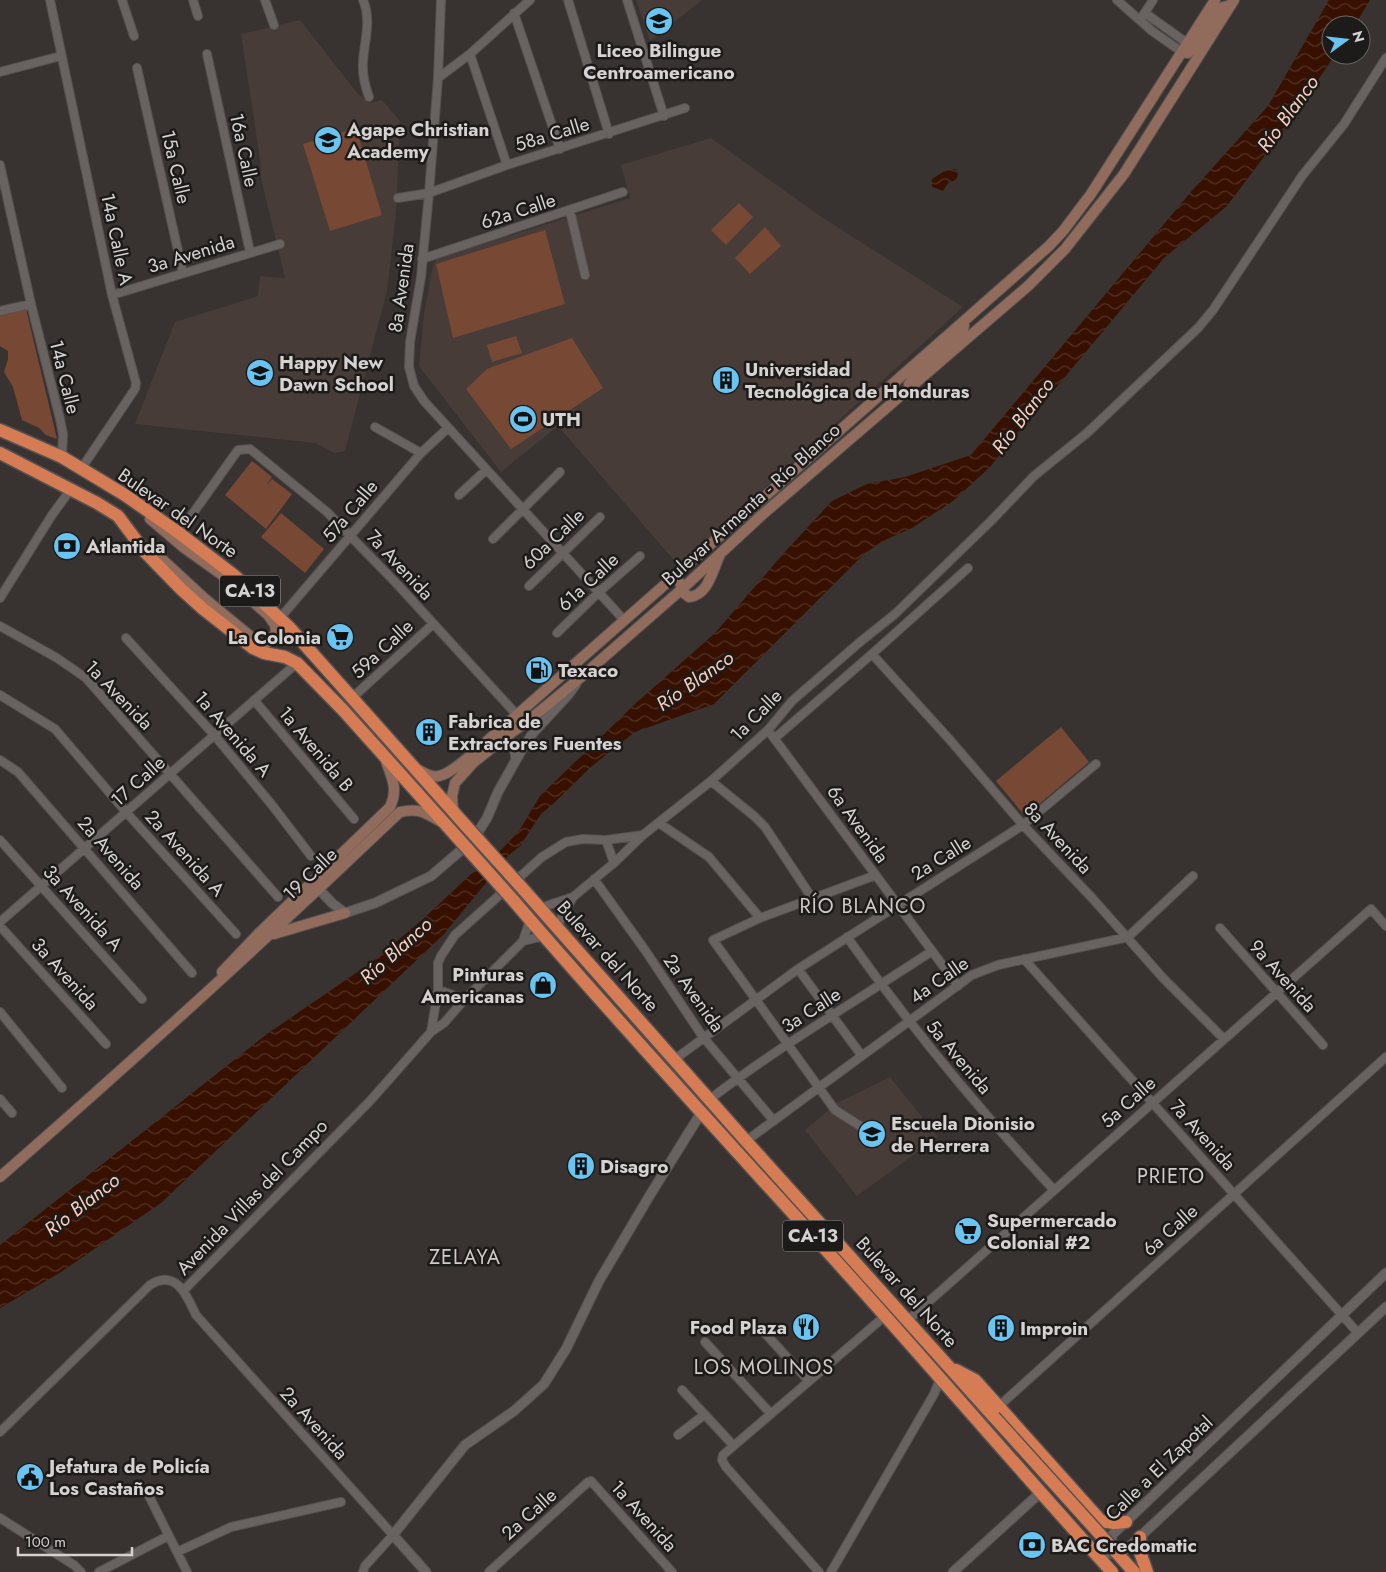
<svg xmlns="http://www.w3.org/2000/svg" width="1386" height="1572" font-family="Jost,sans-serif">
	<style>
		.built { fill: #473c37 }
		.park { fill: #774935 }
		.water { fill: url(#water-waves) }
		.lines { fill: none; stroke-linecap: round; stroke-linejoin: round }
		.minor-casing { stroke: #565150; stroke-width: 10 }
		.tertiary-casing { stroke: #565150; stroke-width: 11 }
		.secondary-casing { stroke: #565150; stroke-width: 12 }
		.trunk-casing { stroke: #565150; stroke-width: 15 }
		.minor { stroke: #686360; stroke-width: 8 }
		.tertiary { stroke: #686360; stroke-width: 9 }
		.secondary { stroke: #916c5c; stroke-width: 10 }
		.trunk { stroke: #d57c54; stroke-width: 12 }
		.trunk-bridge-casing { stroke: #565150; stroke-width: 15; stroke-linecap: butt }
		.trunk-bridge { stroke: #d57c54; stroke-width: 12 }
		.labels { text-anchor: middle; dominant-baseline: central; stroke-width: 5; stroke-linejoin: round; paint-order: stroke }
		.shield { fill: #1d1b1a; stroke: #9e9b9a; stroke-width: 1 }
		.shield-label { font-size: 18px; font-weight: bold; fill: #d6d2d1 }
		.poi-label { font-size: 19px; font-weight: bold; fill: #d6d2d1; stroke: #1d1b1a; text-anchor: start }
		.street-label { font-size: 19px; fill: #d6d2d1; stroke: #1d1b1a }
		.water-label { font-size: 20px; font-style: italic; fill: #fbcdba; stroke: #1d1b1a }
		.neighbourhood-label { font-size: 20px; letter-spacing: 1px; fill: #d0cac7; stroke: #1d1b1a }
	</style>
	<defs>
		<pattern id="water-waves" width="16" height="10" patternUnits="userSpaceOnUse" patternTransform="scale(1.25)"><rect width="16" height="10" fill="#381000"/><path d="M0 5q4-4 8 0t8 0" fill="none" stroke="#543224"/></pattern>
	</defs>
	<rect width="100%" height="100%" fill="#383330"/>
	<path class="built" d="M636 0H702L650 41Z
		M300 20 358 94 370 103 382 100 400 121 396 212 387 291 345 451 335 453 315 443 135 424 175 322 258 296 260 276 285 278 261 178 260 159 241 34Z
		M711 138 820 216 963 307 679 566 558 426 501 472 419 366 424 314 432 270 434 263 438 258 630 198 621 165Z
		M890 1077 938 1137 857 1196 805 1130 837 1103Z"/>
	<path class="park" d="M356 128 382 215 330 231 303 144Z
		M739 203 753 217 726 245 711 230Z
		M765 227 781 246 750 274 735 258Z
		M545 230 565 304 453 338 436 264Z
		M26 309 57 439 46 435 39 428 22 420 13 387 4 372 8 359V351L0 346V314Z
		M516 336 522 353 492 362 487 345Z
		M572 338 603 388 511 449 466 389 487 369Z
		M252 461 272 477 266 485 272 479 292 494 266 529 225 495Z
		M281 513 324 549 305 573 261 537Z
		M1061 727 1089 762 1025 816 996 781Z"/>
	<path class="water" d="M1329 0H1370L1355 25H1331V55H1335L1281 134 1227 206 1164 258 990 467 953 501 912 528 887 539 865 553 714 704 635 732 592 766 554 803 541 814 520 846 508 856 444 934 161 1203 61 1272 0 1308V1245L267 1034 372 962 422 920 469 876 502 849 519 831 540 796 635 704 715 633 783 554 832 501 867 484 905 477 971 455 1190 193 1268 106Z
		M955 169C962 177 955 181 948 183L943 191 932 187V179L943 172Z"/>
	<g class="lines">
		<g class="minor-casing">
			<path id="minor" d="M50 0 112 295 136 383 135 389 81 469
				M122 0 134 36
				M193 0 198 16
				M265 0 274 25
				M363 0C372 20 364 42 363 62 362 74 365 86 369 97
				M441 0 438 78 429 193 421 277 410 342 409 367 414 386 424 401 624 620
				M568 0 609 134
				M627 0 664 116
				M1117 0 1152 31 1182 52
				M514 13 560 149
				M1145 13 1187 43
				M1142 17 1153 0
				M207 54 250 252
				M470 54 507 165
				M137 68 183 273
				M0 72 61 56
				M438 78 470 54 530 0
				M0 165 31 304 60 419 63 434 62 457
				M398 198 429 193 507 165 685 108
				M570 211 585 275
				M422 259 623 192
				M112 295 280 244
				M0 311 31 304
				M375 427 421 453
				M459 495 486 470
				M179 533 238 450 250 449 327 512 398 585 517 715
				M493 539 560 472
				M529 586 600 517
				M0 598 52 515 71 489
				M280 618 421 453 448 428
				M0 626 57 658 86 678 278 897
				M557 633 599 592 640 556
				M126 638 215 736 272 805 311 856
				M872 654 950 740 1023 825 1093 899 1163 978 1224 1039
				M0 695 55 729 126 812 236 934
				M352 698 433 624
				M254 700 354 819
				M768 730 958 986
				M775 738 872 654 968 568
				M0 760 18 772 192 973
				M711 781 754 816 765 827 812 898
				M659 823 709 857 760 918
				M0 840 142 999
				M606 840 614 863
				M594 879 645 950 703 1037 774 1121
				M540 908 573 897 614 863 643 835 711 781 768 730 792 701 860 642 895 614 991 521 1034 476 1087 433 1198 328 1213 310 1302 176 1344 124 1386 58
				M0 922 297 663
				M0 926 106 1044
				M557 926 573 897
				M1220 928 1323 1045
				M847 937C910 1026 979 1110 1054 1190
				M523 941 544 936
				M1024 959 1358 1333
				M798 969 862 1056
				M438 990 465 999
				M0 1012 62 1088
				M431 1032 438 990V963L441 956 455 935 542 857 566 842 583 839 606 840 643 835
				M675 1059 798 969 1023 825 1096 764
				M0 1099 12 1113
				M710 1099C781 1045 858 1000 932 951
				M865 1129 835 1110 713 940 760 918 876 875
				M746 1141 972 975 998 965 1128 937 1193 876
				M184 1290 370 1101 431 1032 444 1023 465 999 523 941 530 920
				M908 1320 1371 909 1386 926
				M762 1330 809 1381
				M705 1342 771 1414
				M682 1390 733 1445
				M999 1406 1386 1057
				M0 1432 150 1285C176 1268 187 1296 196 1315L393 1535 365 1566 363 1572
				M678 1435 704 1415
				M148 1494 187 1572
				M0 1518 74 1565 81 1572
				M177 1552 231 1527 341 1502
				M99 1572 168 1536
				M489 1572 588 1482 591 1481 672 1572
				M819 1572 726 1467 722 1460 723 1455 885 1316
				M831 1572 934 1394 941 1377"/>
		</g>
		<g class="tertiary-casing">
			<path id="tertiary" d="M508 735 515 752 516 760
				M314 884 332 903 345 913 375 903 431 876 473 840 487 818 498 792 521 751 533 733 568 695 576 684
				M1113 1554 1126 1549 1130 1546 1386 1307
				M1105 1556 1113 1534 1386 1273
				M426 1572 393 1535 465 1445 514 1411 544 1384 566 1349 599 1281 650 1195 701 1113
				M953 1572 1040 1493"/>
		</g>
		<g class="secondary-casing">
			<path id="secondary" d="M1182 52 1188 53 1191 50 1217 11 1223 7 1231 5
				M909 384 918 371 958 336 963 331 964 325
				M150 519 183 547 225 577 268 615 275 625 276 633 267 643 261 645 204 598 152 550
				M680 583 684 593 689 597C708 595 712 572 719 557
				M417 769C424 773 431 778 439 776 455 773 487 740 501 729L1049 246 1063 231 1091 194 1215 0
				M453 810 452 796 455 783 474 762 508 735 528 721 580 678 682 589 762 515 1028 286 1065 249 1124 174 1234 0
				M274 934 345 913
				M222 972 260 932 390 807C399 788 391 777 385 758
				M0 1177C136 1058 269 937 400 812 419 808 423 812 440 821"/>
		</g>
		<g class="trunk-casing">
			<path id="trunk" d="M0 430 62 457 125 495 179 533 235 576 289 627 467 827
				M0 453 97 503 118 516 145 552 181 589 202 608 253 648 264 653 285 657 297 663 343 710 456 836
				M523 889 746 1141 994 1417
				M513 900C621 1026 734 1148 845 1271 935 1371 1022 1473 1112 1572
				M956 1370 975 1380 1101 1521 1114 1523 1126 1522
				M1140 1537V1552L1147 1572"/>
		</g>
		<use href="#minor" class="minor"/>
		<use href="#tertiary" class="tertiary"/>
		<use href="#secondary" class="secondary"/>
		<use href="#trunk" class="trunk"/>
		<g class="trunk-bridge-casing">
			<path id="trunk-bridge" d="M467 827 523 889
				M456 836 513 900
				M994 1417 1134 1572"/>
		</g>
		<use href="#trunk-bridge" class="trunk-bridge"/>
	</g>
	<defs>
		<g id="school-disc" transform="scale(1.4375)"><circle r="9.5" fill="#69c4f1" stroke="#1d1b1a"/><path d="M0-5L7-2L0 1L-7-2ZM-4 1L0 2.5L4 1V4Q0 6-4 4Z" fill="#111"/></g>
		<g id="building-disc" transform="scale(1.4375)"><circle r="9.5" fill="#69c4f1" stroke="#1d1b1a"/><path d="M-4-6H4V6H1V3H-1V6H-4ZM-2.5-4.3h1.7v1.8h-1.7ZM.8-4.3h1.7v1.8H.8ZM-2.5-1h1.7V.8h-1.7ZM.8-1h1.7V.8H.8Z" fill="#111"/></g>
		<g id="stadium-disc" transform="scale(1.4375)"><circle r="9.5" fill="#69c4f1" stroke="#1d1b1a"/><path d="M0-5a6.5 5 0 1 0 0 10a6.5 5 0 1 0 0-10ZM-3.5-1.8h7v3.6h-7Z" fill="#111"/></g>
		<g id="bank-disc" transform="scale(1.4375)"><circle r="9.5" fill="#69c4f1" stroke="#1d1b1a"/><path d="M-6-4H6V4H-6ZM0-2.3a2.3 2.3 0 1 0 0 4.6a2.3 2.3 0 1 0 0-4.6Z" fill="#111"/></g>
		<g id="supermarket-disc" transform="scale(1.4375)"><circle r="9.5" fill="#69c4f1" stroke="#1d1b1a"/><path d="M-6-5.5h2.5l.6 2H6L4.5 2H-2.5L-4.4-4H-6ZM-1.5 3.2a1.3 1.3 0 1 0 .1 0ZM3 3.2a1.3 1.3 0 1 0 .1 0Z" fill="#111"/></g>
		<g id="fuel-disc" transform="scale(1.4375)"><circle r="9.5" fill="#69c4f1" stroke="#1d1b1a"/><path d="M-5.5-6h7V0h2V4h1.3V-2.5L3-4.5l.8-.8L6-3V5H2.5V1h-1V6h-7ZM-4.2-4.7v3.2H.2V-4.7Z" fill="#111"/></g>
		<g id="shop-disc" transform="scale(1.4375)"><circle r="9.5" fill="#69c4f1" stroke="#1d1b1a"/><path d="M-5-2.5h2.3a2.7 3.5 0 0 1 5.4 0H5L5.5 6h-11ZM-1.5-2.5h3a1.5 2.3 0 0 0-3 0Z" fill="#111"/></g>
		<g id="restaurant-disc" transform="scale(1.4375)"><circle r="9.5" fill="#69c4f1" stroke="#1d1b1a"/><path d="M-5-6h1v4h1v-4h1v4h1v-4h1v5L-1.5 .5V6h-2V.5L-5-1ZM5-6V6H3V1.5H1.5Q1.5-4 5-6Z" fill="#111"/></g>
		<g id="civic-disc" transform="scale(1.4375)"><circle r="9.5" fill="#69c4f1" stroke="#1d1b1a"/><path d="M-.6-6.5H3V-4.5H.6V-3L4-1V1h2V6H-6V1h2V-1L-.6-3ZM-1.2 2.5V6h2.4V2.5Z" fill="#111"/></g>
	</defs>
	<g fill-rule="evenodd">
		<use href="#school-disc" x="659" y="21"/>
		<use href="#school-disc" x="328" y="140"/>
		<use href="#school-disc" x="260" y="373"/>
		<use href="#building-disc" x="726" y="380"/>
		<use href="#stadium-disc" x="523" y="419"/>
		<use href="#bank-disc" x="67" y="546"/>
		<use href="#supermarket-disc" x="340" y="637"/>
		<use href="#fuel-disc" x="539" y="670"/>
		<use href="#building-disc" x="429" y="732"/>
		<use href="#shop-disc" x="543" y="985"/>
		<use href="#school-disc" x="872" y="1134"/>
		<use href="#building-disc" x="581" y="1166"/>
		<use href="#supermarket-disc" x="968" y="1231"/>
		<use href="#restaurant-disc" x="806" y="1327"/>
		<use href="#building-disc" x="1001" y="1328"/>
		<use href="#civic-disc" x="30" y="1477"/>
		<use href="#bank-disc" x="1032" y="1545"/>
	</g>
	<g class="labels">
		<g class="shield">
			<rect x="220" y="575.5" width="60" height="31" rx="4"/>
			<rect x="783" y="1220.5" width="60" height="31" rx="4"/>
		</g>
		<g class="shield-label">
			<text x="250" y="591">CA-13</text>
			<text x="813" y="1236">CA-13</text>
		</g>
		<g class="poi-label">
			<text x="659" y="50" text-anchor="middle">Liceo Bilingue<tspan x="659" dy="22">Centroamericano</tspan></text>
			<text x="347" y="129">Agape Christian<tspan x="347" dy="22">Academy</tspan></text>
			<text x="279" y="362">Happy New<tspan x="279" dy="22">Dawn School</tspan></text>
			<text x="745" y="369">Universidad<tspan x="745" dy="22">Tecnológica de Honduras</tspan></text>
			<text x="542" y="419">UTH</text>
			<text x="86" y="546">Atlantida</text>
			<text x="321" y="637" text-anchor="end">La Colonia</text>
			<text x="558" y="670">Texaco</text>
			<text x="448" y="721">Fabrica de<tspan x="448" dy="22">Extractores Fuentes</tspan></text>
			<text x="524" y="974" text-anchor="end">Pinturas<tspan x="524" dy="22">Americanas</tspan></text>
			<text x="891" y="1123">Escuela Dionisio<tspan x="891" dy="22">de Herrera</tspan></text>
			<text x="600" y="1166">Disagro</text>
			<text x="987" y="1220">Supermercado<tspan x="987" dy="22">Colonial #2</tspan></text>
			<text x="787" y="1327" text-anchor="end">Food Plaza</text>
			<text x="1020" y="1328">Improin</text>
			<text x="49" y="1466">Jefatura de Policía<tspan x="49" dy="22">Los Castaños</tspan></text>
			<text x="1051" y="1545">BAC Credomatic</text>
		</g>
		<g class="street-label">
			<text transform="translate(552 134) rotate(-17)">58a Calle</text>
			<text transform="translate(244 150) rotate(78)">16a Calle</text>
			<text transform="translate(176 167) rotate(77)">15a Calle</text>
			<text transform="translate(518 211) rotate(-18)">62a Calle</text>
			<text transform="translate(117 239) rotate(78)">14a Calle A</text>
			<text transform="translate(191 254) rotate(-17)">3a Avenida</text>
			<text transform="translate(401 288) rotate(-82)">8a Avenida</text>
			<text transform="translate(65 377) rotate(76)">14a Calle</text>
			<text transform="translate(751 504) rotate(-42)">Bulevar Armenta - Río Blanco</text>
			<text transform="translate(350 511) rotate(-50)">57a Calle</text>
			<text transform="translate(178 513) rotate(35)">Bulevar del Norte</text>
			<text transform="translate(553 539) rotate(-44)">60a Calle</text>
			<text transform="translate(400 565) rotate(47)">7a Avenida</text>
			<text transform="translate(588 582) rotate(-43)">61a Calle</text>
			<text transform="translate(382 649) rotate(-43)">59a Calle</text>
			<text transform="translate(119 695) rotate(46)">1a Avenida</text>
			<text transform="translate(756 715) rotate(-45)">1a Calle</text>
			<text transform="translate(233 734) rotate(49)">1a Avenida A</text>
			<text transform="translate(316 749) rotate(50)">1a Avenida B</text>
			<text transform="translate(138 781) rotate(-42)">17 Calle</text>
			<text transform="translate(858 824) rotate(54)">6a Avenida</text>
			<text transform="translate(1058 838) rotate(47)">8a Avenida</text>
			<text transform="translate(111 853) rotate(49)">2a Avenida</text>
			<text transform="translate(185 853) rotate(48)">2a Avenida A</text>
			<text transform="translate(941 858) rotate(-32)">2a Calle</text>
			<text transform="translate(310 874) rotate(-44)">19 Calle</text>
			<text transform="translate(83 908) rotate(48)">3a Avenida A</text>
			<text transform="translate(608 956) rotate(48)">Bulevar del Norte</text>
			<text transform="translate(65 974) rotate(48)">3a Avenida</text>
			<text transform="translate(1283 976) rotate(48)">9a Avenida</text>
			<text transform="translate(939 980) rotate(-35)">4a Calle</text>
			<text transform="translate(694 993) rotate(55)">2a Avenida</text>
			<text transform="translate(811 1010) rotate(-33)">3a Calle</text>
			<text transform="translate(959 1057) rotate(50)">5a Avenida</text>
			<text transform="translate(1128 1102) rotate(-42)">5a Calle</text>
			<text transform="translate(1203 1135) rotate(48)">7a Avenida</text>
			<text transform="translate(252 1197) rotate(-46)">Avenida Villas del Campo</text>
			<text transform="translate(1170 1230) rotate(-42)">6a Calle</text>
			<text transform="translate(907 1292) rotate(48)">Bulevar del Norte</text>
			<text transform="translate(314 1423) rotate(48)">2a Avenida</text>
			<text transform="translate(1159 1468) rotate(-44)">Calle a El Zapotal</text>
			<text transform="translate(529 1514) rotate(-42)">2a Calle</text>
			<text transform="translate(644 1516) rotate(48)">1a Avenida</text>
		</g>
		<g class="water-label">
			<text transform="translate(1288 114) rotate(-54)">Río Blanco</text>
			<text transform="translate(1023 416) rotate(-53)">Río Blanco</text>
			<text transform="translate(695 681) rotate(-35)">Río Blanco</text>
			<text transform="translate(396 951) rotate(-42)">Río Blanco</text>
			<text transform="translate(82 1205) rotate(-38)">Río Blanco</text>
		</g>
		<g class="neighbourhood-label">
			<text x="863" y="906">RÍO BLANCO</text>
			<text x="1171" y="1176">PRIETO</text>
			<text x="465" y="1257">ZELAYA</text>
			<text x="764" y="1367">LOS MOLINOS</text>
		</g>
	</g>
	<g transform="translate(1346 40) rotate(75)"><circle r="24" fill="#1d1b1a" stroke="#676463"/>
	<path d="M0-4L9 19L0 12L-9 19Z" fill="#69c4f1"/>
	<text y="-8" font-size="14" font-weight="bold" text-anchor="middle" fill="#d6d2d1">N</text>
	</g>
	<path d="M18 1547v8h114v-8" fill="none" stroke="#d6d2d1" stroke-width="2.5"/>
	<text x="25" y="1547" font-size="15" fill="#d6d2d1" stroke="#1d1b1a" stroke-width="4" paint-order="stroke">100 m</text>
</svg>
